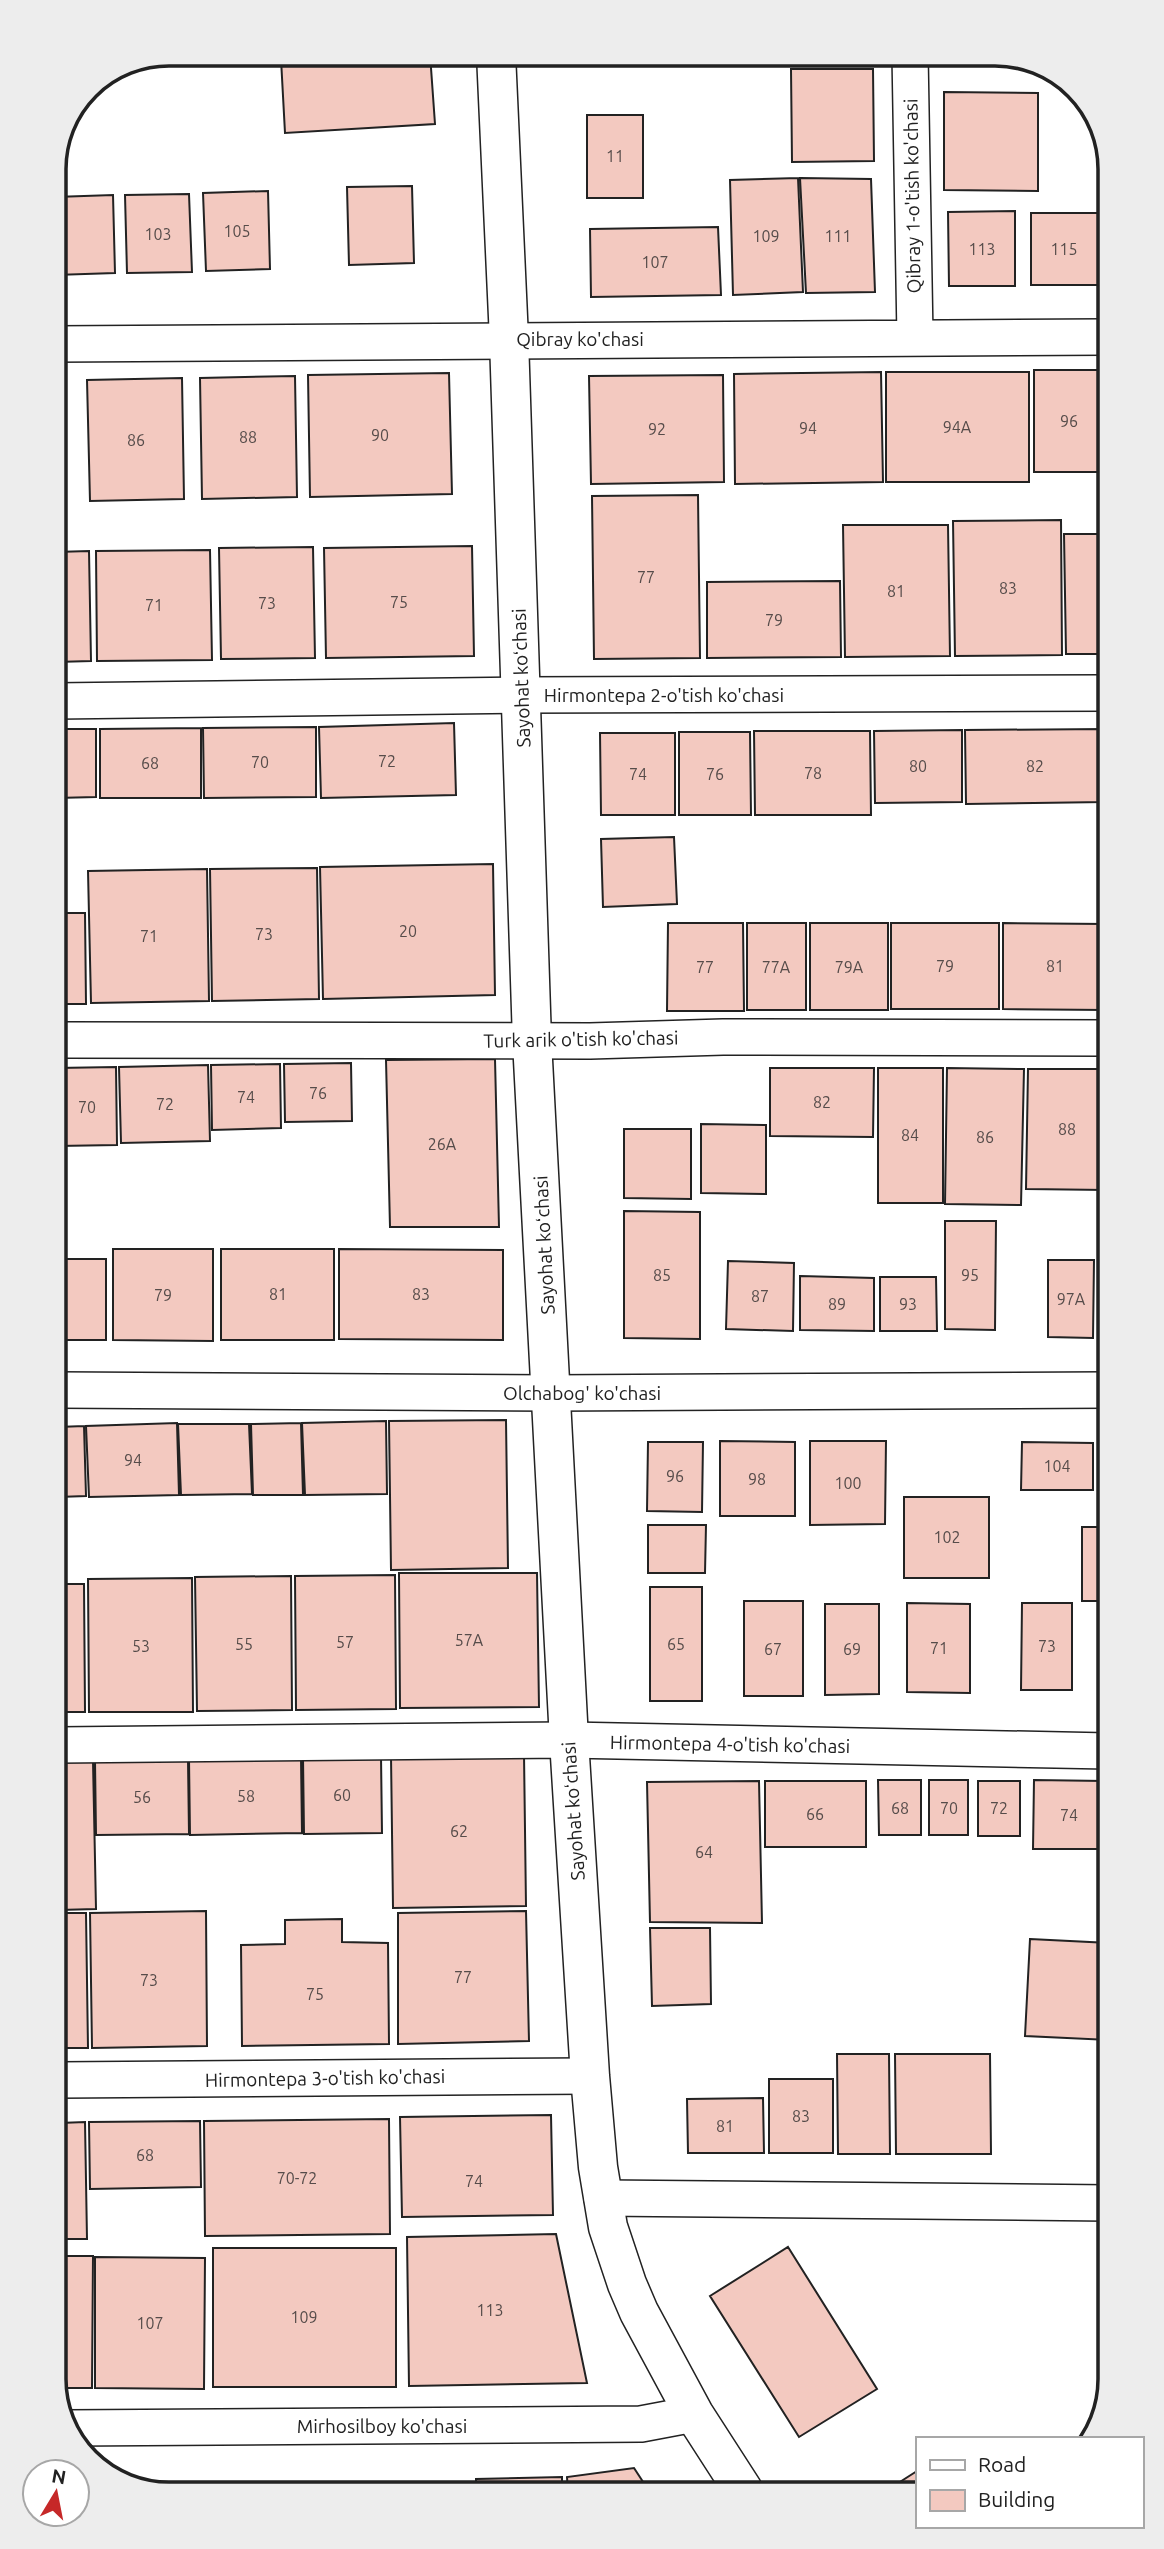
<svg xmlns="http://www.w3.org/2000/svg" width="1164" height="2549" font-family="Ubuntu,sans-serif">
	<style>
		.building { fill: #f3c9c0; stroke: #222; stroke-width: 2 }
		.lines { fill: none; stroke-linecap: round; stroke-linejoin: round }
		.minor-casing { stroke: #222; stroke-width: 38 }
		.tertiary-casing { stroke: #222; stroke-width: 41 }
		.minor { stroke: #fff; stroke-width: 35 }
		.tertiary { stroke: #fff; stroke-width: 38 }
		.labels { text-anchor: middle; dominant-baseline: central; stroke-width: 5; stroke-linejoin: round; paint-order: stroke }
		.number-label { font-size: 16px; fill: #564c4a }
		.street-label { font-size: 19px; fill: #222; stroke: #fff }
		.rim { fill: none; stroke: #222; stroke-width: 3.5 }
	</style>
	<rect width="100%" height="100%" fill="#fff"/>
	<path class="building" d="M359 54H430L435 124 285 133 281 59Z
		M791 69H873L874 161 792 162Z
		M944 92 1038 93V191L944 190Z
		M587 115H643V198H587Z
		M798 178 803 292 733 295 730 180Z
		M800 178 871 179 875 292 806 293Z
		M412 186 414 263 349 265 347 187Z
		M268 191 270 269 206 271 203 193Z
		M189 194 192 272 127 273 125 195Z
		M113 195 115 273 55 275V197Z
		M1015 211V286H949L948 212Z
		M1031 213H1098V285H1031Z
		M718 227 721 295 591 297 590 229Z
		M1034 370H1104V472H1034Z
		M881 372 883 482 735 484 734 374Z
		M886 372H1029V482H886Z
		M449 373 452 494 310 497 308 375Z
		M723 375 724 482 591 484 589 376Z
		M295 376 297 497 202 499 200 378Z
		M182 378 184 499 90 501 87 380Z
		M55 380H63L65 501H55Z
		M698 495 700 658 594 659 592 496Z
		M1061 520 1062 655 955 656 953 521Z
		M843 525H948L950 656 845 657Z
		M1064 534H1105V654H1066Z
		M472 546 474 656 326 658 324 548Z
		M313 547 315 658 221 659 219 548Z
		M210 550 212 660 97 661 96 551Z
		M89 551 91 661 56 662V552Z
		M840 581 841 657 707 658V582Z
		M454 723 456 795 321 798 319 727Z
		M316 727V797L204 798 203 728Z
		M201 728V798H100V729Z
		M56 729H96V797L56 798Z
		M1105 729V802L966 804 965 730Z
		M962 730V802L875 803 874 731Z
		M754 731H870L871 815H755Z
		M679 732H750L751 815H679Z
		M600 733H675V815H601Z
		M674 837 677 904 603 907 601 839Z
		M493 864 495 995 323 999 320 867Z
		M317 868 319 999 212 1001 210 869Z
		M207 869 209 1001 91 1003 88 871Z
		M56 913H85L86 1004H57Z
		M668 923H743L744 1011H667Z
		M747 923H806V1010H747Z
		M810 923H888V1010H810Z
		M891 923H999V1009H891Z
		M1003 923 1106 924V1010L1003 1009Z
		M495 1059 499 1227H390L386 1060Z
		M351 1063 352 1121 285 1122 284 1064Z
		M280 1064 281 1128 212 1130 211 1065Z
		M208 1065 210 1141 121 1143 119 1067Z
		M116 1067 117 1145 57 1146V1068Z
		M770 1068H874L873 1137 770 1136Z
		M878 1068H943V1203H878Z
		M947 1068 1024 1069 1021 1205 945 1204Z
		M1028 1069H1106V1190L1026 1189Z
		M701 1124 766 1125V1194L701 1193Z
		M624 1129H691V1199L624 1198Z
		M624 1211 700 1212V1339L624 1338Z
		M945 1221H996L995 1330 945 1329Z
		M113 1249H213V1341L113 1340Z
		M221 1249H334V1340H221Z
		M339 1249 503 1250V1340L339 1339Z
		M57 1259H106V1340H58Z
		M1048 1260H1094L1093 1338 1048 1337Z
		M728 1261 794 1263 793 1331 726 1329Z
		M800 1276 874 1278V1331L800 1330Z
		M880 1277H936L937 1331H880Z
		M506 1420 508 1568 391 1570 389 1421Z
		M386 1421 387 1494 305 1495 302 1423Z
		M177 1423 179 1495 89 1497 86 1426Z
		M301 1423 303 1495H253L251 1424Z
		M178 1424H249L252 1494 181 1495Z
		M84 1426 86 1496 58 1497V1427Z
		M720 1441 795 1442V1516H720Z
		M810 1441H886L885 1524 810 1525Z
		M648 1442H703L702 1512 647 1511Z
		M1022 1442 1093 1443V1490H1021Z
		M904 1497H989V1578H904Z
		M648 1525H706L705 1573H648Z
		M1082 1527H1107L1108 1601H1082Z
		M399 1573H537L539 1707 400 1708Z
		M395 1575 396 1709 296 1710 295 1576Z
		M291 1576 292 1710 197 1711 195 1577Z
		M192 1578 193 1712H89L88 1579Z
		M58 1584H84L85 1712H59Z
		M650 1587H702V1701H650Z
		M744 1601H803V1696H744Z
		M907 1603 970 1604V1693L907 1692Z
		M1022 1603H1072V1690H1021Z
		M825 1604H879V1694L825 1695Z
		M524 1754 526 1906 393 1908 391 1756Z
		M381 1756 382 1833 304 1834 303 1757Z
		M301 1758 302 1833 190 1835 189 1759Z
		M188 1759 189 1834 96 1835 95 1761Z
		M59 1761H93L96 1909 59 1910Z
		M878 1780H921V1835H879Z
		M929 1780H968V1835H929Z
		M1034 1780 1104 1781V1849H1033Z
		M759 1781 762 1923 650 1922 647 1782Z
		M765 1781H866V1847H765Z
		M978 1781H1020V1836H978Z
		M206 1911 207 2046 92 2048 90 1913Z
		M526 1911 529 2041 398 2044V1913Z
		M59 1913H86L88 2048H60Z
		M342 1919V1942L388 1943 389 2044 242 2046 241 1945 285 1944V1920Z
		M650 1928H710L711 2004 652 2006Z
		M1030 1939 1109 1943V2040L1025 2036Z
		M837 2054H889L890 2154H838Z
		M895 2054H990L991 2154H896Z
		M769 2079H833V2153H769Z
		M763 2098 764 2153H688L687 2099Z
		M551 2115 553 2215 402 2217 400 2117Z
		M389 2119 390 2234 205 2236 204 2121Z
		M200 2121 201 2187 90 2189 89 2122Z
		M85 2122 87 2239H60V2123Z
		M556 2234 587 2383 409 2386 407 2237Z
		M788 2247 877 2389 799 2437 710 2296Z
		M213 2248H396V2387H213Z
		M60 2256H93L92 2388H60Z
		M95 2257 205 2258 204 2389 95 2388Z
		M634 2468 649 2491 568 2492 567 2477Z
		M917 2471V2489H889Z
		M562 2477V2492H476V2479Z"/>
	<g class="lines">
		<g class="minor-casing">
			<path id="minor" d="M910 54 915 337
				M55 344 1104 337
				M56 701 522 695 1105 693
				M57 1040 590 1041 723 1037 1106 1038
				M58 1390 552 1393 1107 1390
				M59 1745 569 1740 1108 1751
				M60 2080 590 2076
				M602 2198 1109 2203
				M69 2428 641 2424 694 2414"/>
		</g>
		<g class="tertiary-casing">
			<path id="tertiary" d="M496 54 509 339 532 1041 569 1740 590 2076 598 2167 608 2227 627 2284 639 2312 694 2414 743 2490"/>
		</g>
		<use href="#minor" class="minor"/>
		<use href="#tertiary" class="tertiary"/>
	</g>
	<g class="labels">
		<g class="number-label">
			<text x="615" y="156">11</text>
			<text x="237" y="231">105</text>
			<text x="158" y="234">103</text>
			<text x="766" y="236">109</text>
			<text x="838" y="236">111</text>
			<text x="982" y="249">113</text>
			<text x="1064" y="249">115</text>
			<text x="655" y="262">107</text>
			<text x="1069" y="421">96</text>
			<text x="957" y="427">94A</text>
			<text x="808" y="428">94</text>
			<text x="657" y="429">92</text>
			<text x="380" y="435">90</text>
			<text x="248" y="437">88</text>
			<text x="136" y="440">86</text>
			<text x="646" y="577">77</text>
			<text x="1008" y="588">83</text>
			<text x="896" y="591">81</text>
			<text x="399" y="602">75</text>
			<text x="267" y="603">73</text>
			<text x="154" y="605">71</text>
			<text x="774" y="620">79</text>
			<text x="387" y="761">72</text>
			<text x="260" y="762">70</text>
			<text x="150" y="763">68</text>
			<text x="918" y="766">80</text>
			<text x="1035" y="766">82</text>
			<text x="813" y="773">78</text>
			<text x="638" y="774">74</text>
			<text x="715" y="774">76</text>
			<text x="408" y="931">20</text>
			<text x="264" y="934">73</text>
			<text x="149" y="936">71</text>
			<text x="945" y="966">79</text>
			<text x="1055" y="966">81</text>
			<text x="705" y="967">77</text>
			<text x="776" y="967">77A</text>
			<text x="849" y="967">79A</text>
			<text x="318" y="1093">76</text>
			<text x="246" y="1097">74</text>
			<text x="822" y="1102">82</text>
			<text x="165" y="1104">72</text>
			<text x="87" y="1107">70</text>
			<text x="1067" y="1129">88</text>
			<text x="910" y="1135">84</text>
			<text x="985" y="1137">86</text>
			<text x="442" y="1144">26A</text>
			<text x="662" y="1275">85</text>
			<text x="970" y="1275">95</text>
			<text x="278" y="1294">81</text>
			<text x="421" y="1294">83</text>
			<text x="163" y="1295">79</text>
			<text x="760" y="1296">87</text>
			<text x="1071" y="1299">97A</text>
			<text x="837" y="1304">89</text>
			<text x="908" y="1304">93</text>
			<text x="133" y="1460">94</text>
			<text x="1057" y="1466">104</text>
			<text x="675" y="1476">96</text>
			<text x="757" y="1479">98</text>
			<text x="848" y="1483">100</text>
			<text x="947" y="1537">102</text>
			<text x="469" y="1640">57A</text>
			<text x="345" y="1642">57</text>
			<text x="244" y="1644">55</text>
			<text x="676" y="1644">65</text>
			<text x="141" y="1646">53</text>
			<text x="1047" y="1646">73</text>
			<text x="939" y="1648">71</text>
			<text x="773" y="1649">67</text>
			<text x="852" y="1649">69</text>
			<text x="342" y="1795">60</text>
			<text x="246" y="1796">58</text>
			<text x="142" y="1797">56</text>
			<text x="900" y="1808">68</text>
			<text x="949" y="1808">70</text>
			<text x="999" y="1808">72</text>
			<text x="815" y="1814">66</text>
			<text x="1069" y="1815">74</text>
			<text x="459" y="1831">62</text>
			<text x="704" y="1852">64</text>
			<text x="463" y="1977">77</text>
			<text x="149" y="1980">73</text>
			<text x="315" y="1994">75</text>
			<text x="801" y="2116">83</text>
			<text x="725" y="2126">81</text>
			<text x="145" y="2155">68</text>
			<text x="297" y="2178">70-72</text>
			<text x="474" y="2181">74</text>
			<text x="490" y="2310">113</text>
			<text x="304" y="2317">109</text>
			<text x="150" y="2323">107</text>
		</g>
		<g class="street-label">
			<text transform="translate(912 196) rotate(-91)">Qibray 1-o'tish ko'chasi</text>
			<text x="580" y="339">Qibray ko'chasi</text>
			<text transform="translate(521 678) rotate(-92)">Sayohat koʻchasi</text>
			<text x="664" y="695">Hirmontepa 2-o'tish ko'chasi</text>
			<text transform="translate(581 1039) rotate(-1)">Turk arik o'tish ko'chasi</text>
			<text transform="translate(544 1245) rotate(-93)">Sayohat koʻchasi</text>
			<text x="582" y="1393">Olchabog' ko'chasi</text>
			<text transform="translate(730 1744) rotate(1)">Hirmontepa 4-o'tish ko'chasi</text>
			<text transform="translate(573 1811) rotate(-94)">Sayohat koʻchasi</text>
			<text transform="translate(325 2078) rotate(-1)">Hirmontepa 3-o'tish ko'chasi</text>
			<text x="382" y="2426">Mirhosilboy ko'chasi</text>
		</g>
	</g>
	<path d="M0 0H1164V2549H0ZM169 66H995A103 103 0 0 1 1098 169V2379A103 103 0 0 1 995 2482H169A103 103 0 0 1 66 2379V169A103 103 0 0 1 169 66Z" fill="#ededed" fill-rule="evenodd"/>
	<path class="rim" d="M169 66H995A103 103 0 0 1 1098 169V2379A103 103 0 0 1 995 2482H169A103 103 0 0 1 66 2379V169A103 103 0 0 1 169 66Z"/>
	<rect x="916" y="2437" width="228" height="91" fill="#ffffff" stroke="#a7a7a7" stroke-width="2"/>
	<rect x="930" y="2460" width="35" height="10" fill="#ffffff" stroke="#a7a7a7" stroke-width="2"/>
	<text x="978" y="2472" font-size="21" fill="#222222">Road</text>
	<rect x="930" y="2490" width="35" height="21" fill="#f3c9c0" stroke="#a7a7a7" stroke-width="2"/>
	<text x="978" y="2507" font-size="21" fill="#222222">Building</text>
	<g transform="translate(56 2493) rotate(10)"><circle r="33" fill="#ffffff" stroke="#a7a7a7" stroke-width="2"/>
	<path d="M0-5L12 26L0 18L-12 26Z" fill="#c62828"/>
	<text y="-10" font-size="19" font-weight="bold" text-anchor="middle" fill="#222222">N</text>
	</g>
</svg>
